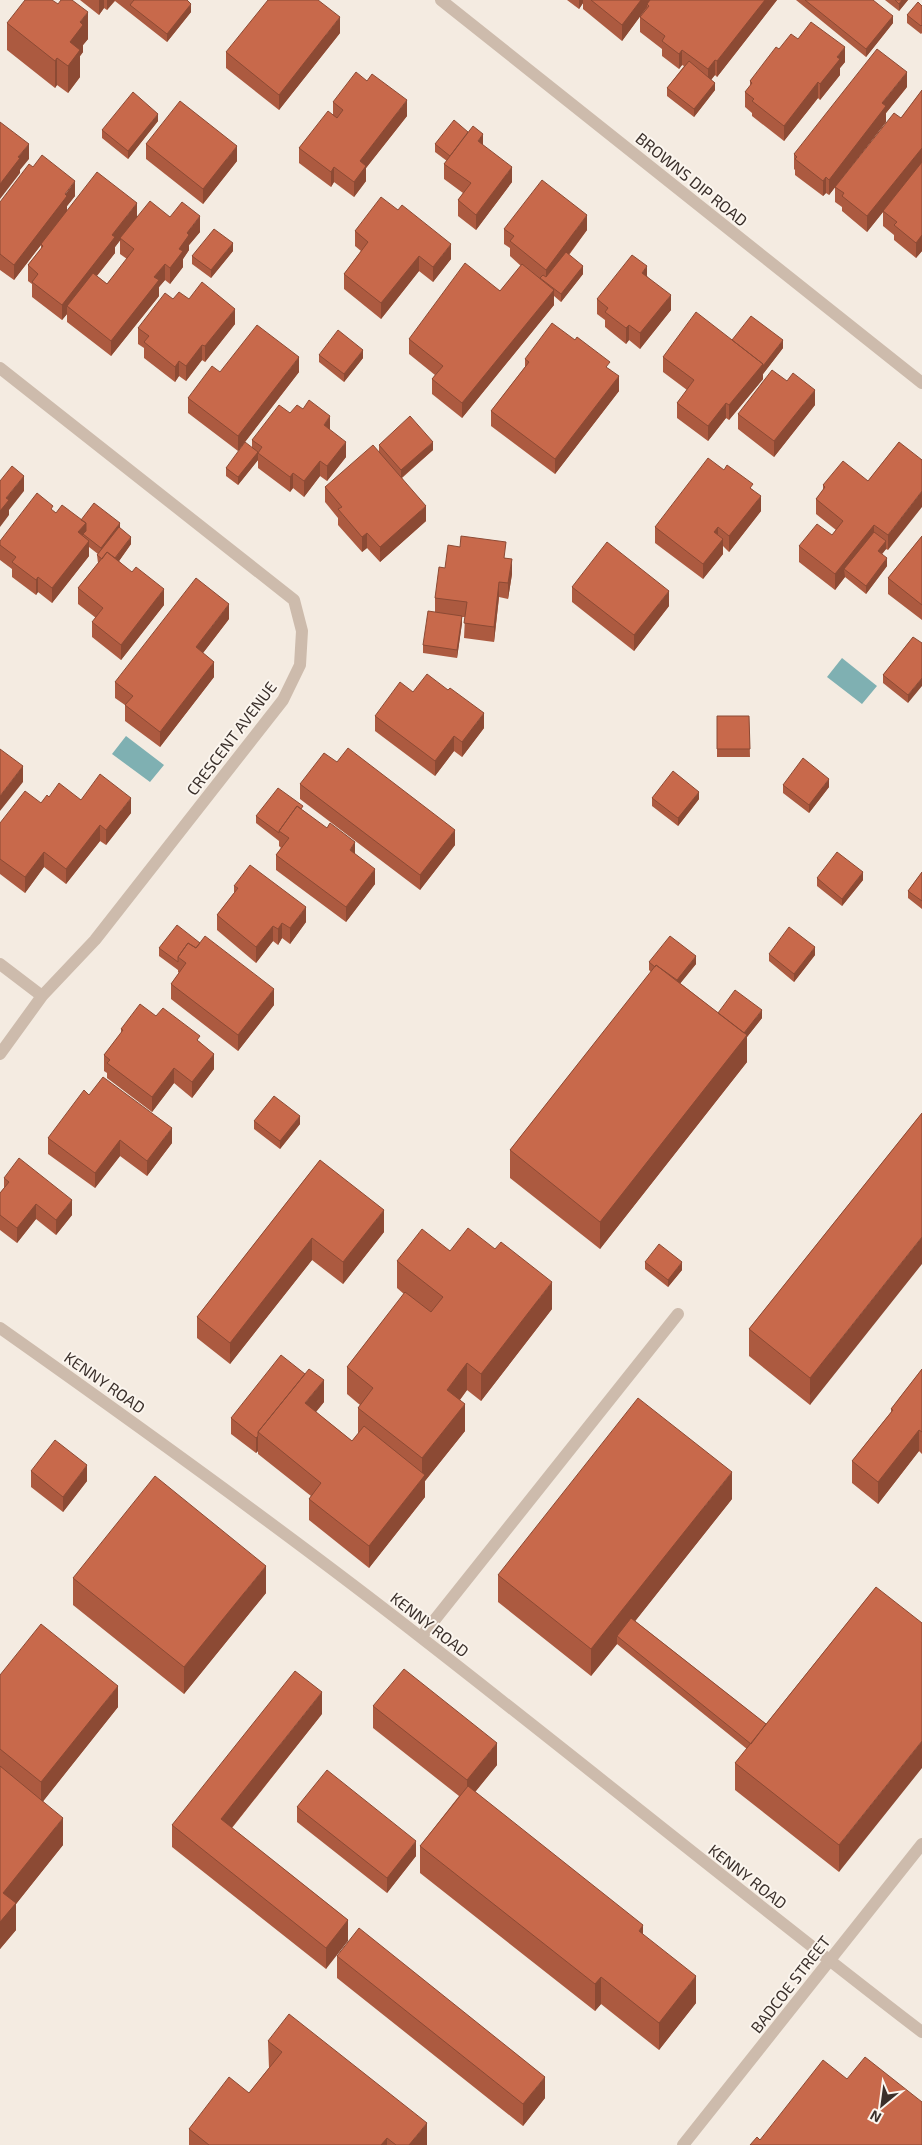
<svg xmlns="http://www.w3.org/2000/svg" width="922" height="2145" font-family="'Exo 2',sans-serif">
	<style>
		.water { fill: #7fb0b2 }
		.lines { fill: none; stroke-linecap: round; stroke-linejoin: round }
		.service { stroke: #cdbbac; stroke-width: 12 }
		.minor { stroke: #cdbbac; stroke-width: 12 }
		.wall { fill: #ac5a40; fill-rule: evenodd }
		.shaded-wall { fill: #8c4a34 }
		.building { fill: #c8694b; stroke: #8c4a34 }
		.labels { text-anchor: middle; dominant-baseline: central; stroke-width: 4; stroke-linejoin: round; paint-order: stroke }
		.street-label { font-size: 16px; fill: #3b302b; stroke: #fbf5ee }
	</style>
	<rect width="100%" height="100%" fill="#f4ebe1"/>
	<path class="water" d="M842 658 877 686 862 704 827 677Z
		M126 736 164 765 150 782 112 754Z"/>
	<g class="lines">
		<path class="service" d="M0 1328C143 1429 285 1531 423 1639 590 1769 754 1903 922 2032
			M421 1637 678 1314
			M683 2145 922 1844"/>
		<path class="minor" d="M441 0 922 383
			M0 368 294 600 302 631 300 665 283 700 95 940 42 996 0 1054
			M0 964 42 996"/>
	</g>
	<path class="wall" d="M80 0H187L191 12 167 42 115 1 107 10 104 8 99 15Z
		M567 0H777L717 77 715 75 711 79 715 90 694 117 667 96V88L684 66 682 65 679 69 662 56V49L640 32V17L647 7 622 41 583 9V3L579 9Z
		M796 0H873L893 23 866 57Z
		M885 0H908L899 11Z
		M922 6V33L921 34 907 23V15Z
		M7 23 88 39 83 45V52L80 56V77L68 93 57 85 55 88 7 50Z
		M340 33 279 110 226 68V52Z
		M798 39 845 62 840 68V75L820 100 818 98 784 141 752 116V113L745 107V92L750 86V81L779 49Z
		M907 87 886 113V122L829 195 826 193 823 196 795 175V170L794 169V154Z
		M922 90V266V251L916 258 894 240V235L883 226V212L867 232 842 211V207L835 202V187L901 118Z
		M333 102 407 116 366 168V181L354 197 334 182 331 187 299 163V148L333 115Z
		M158 121 128 159 102 138V130Z
		M146 144 237 161 203 204 146 159Z
		M435 144 483 145 512 182 476 230 458 216V200L463 193 444 179V164L447 161 435 152Z
		M75 196 67 206V211L137 217H170L200 232 189 245V250L183 259V267L170 284 165 280 159 287V296L111 356 67 322V314L62 320 32 297V284L28 281V265L41 249V245L14 280 0 270V202ZM120 240V254L127 259 107 284 97 276 115 253V247Z
		M504 229 587 230 569 255 583 274 561 302 554 296V305L462 418 432 394V379L435 375 409 354V339L500 291 521 266 510 256V248L504 244Z
		M355 231 451 259 433 282 419 271 381 319 344 289V274L361 251 355 246Z
		M233 251 211 278 192 264V256Z
		M647 276 671 310 640 349 629 340 626 344 605 327V320L597 314V299Z
		M173 299H189L235 324 205 362 202 360 186 381 179 376 175 382 144 358V348L138 344V328Z
		M732 340 783 348 763 374V379L729 420 726 418 708 441 677 418V403L687 390 663 372V357Z
		M319 355 363 358 344 382 319 362Z
		M525 359 610 369 619 391 555 474 491 426V411L525 367Z
		M220 372H299L238 451 188 413V398Z
		M815 405 774 457 738 429V414Z
		M290 413 330 430 346 457 327 481 320 476 304 497 293 488 290 492 258 468V460L238 485 226 476V468L252 448V440Z
		M899 442 888 550 886 549 882 554 887 566 866 594 845 577 835 590 799 562V546L832 535 836 530 816 514V499L823 490V485L868 481Z
		M379 445 433 450 402 478 426 521 380 562 367 548 362 552 338 525V518L325 502V487L379 452Z
		M724 470 753 490 761 511 729 552 723 546V554L703 579 655 543V527Z
		M53 511 56 513 81 520 120 528 131 544 119 561 164 605 121 660 92 637V622L96 618 78 604V588L98 563 97 555 98 554 89 547V556L52 603 38 592 36 595 12 577V569L0 560V541Z
		M922 536V620L888 594V578Z
		M506 558 512 574 508 599 499 597 494 642 464 638 465 617H462V623L457 658 423 653V645L435 612V598L445 568Z
		M572 587 669 606 634 651 572 602Z
		M229 619 203 653 214 677 160 747 125 721V705L115 698V682Z
		M913 637 908 703 883 683V675Z
		M413 692 484 728 462 757 454 751 435 776 375 731V716Z
		M717 716H749L750 757H717Z
		M337 762 455 845 420 890 300 799V784Z
		M783 785 829 787 809 813 783 793Z
		M49 797 81 800 131 813 106 845 100 841 66 884 44 867 25 893 0 874V823L41 803Z
		M652 798 699 799 678 826 652 806Z
		M303 810 355 854 375 884 346 922 276 870V855L281 848 279 846V841L256 823V816Z
		M922 872V909L908 898V891Z
		M817 878 863 880 842 906 817 886Z
		M234 886 306 922 290 944 282 938 278 945 273 941 256 963 217 930V915L234 893Z
		M159 948 274 1005 238 1051 171 999V984L179 973 178 972V970L159 956Z
		M769 954 815 955 794 982 769 961Z
		M649 962 696 964 680 983 718 1013 762 1018 747 1037V1062L600 1249 510 1178V1150L651 972 649 970Z
		M156 1016 200 1042 214 1069 192 1098 174 1083 152 1112 107 1078V1073L104 1071V1055L121 1033V1029Z
		M89 1095 172 1143 147 1176 120 1156 95 1188 48 1154V1138Z
		M922 1113 810 1405 749 1356V1329Z
		M254 1121 300 1124 280 1149 254 1129Z
		M320 1160 384 1232 343 1284 312 1260 230 1364 197 1338V1317Z
		M4 1178 72 1215 56 1235 36 1219 17 1243 0 1230V1193L4 1188Z
		M450 1251 552 1309 481 1401 467 1390 460 1400 465 1431 425 1481V1497L369 1568 309 1520V1499L311 1496 258 1454V1451L256 1453 231 1434V1418L324 1402 316 1412 352 1441 358 1434V1408L360 1405 347 1394V1367L404 1294 397 1288V1261Z
		M645 1262 682 1270 668 1287 645 1269Z
		M922 1369V1454L919 1451 878 1504 852 1483V1461L891 1412V1409Z
		M31 1471 87 1481 63 1512 31 1487Z
		M732 1499 635 1621 766 1724 876 1587 839 1872 735 1790V1763L747 1749 617 1644 591 1676 498 1602V1575Z
		M73 1578 266 1593 184 1694 73 1605Z
		M0 1675 118 1707 43 1801 63 1845 16 1904V1930L0 1949Z
		M373 1706 497 1765 475 1792 643 1934 696 2003 659 2050 601 2004 595 2011 420 1873V1846L459 1796 373 1728Z
		M322 1714 232 1828 348 1920 326 1969 172 1847V1825Z
		M297 1807 416 1856 387 1893 297 1822Z
		M337 1956 545 2098 523 2126 337 1978Z
		M268 2041 427 2145H189V2129L249 2093 269 2068Z"/>
	<path class="shaded-wall" d="M99 0H104V8L99 15Z
		M107 0H115L107 10Z
		M579 0H583V3L579 9Z
		M641 0H652L647 4V7L622 41V25Z
		M765 0H777L717 77V61Z
		M902 0H908L899 11V4Z
		M191 4V12L167 42V34Z
		M88 12V39L83 45V52L80 56V77L68 93V66L70 42 80 22Z
		M893 16V23L866 57V49Z
		M340 17V33L279 110V95Z
		M845 47V62L840 68V75L820 100V84L837 57Z
		M682 50V65L679 69V54Z
		M57 58V85L55 88V61Z
		M715 60V75L708 84V69Z
		M907 72V87L886 113V122L829 195V180L882 103Z
		M818 82V98L784 141V126Z
		M715 83V90L694 117V109Z
		M407 100V116L366 168V181L354 197V182L360 161Z
		M158 114V121L128 159V151Z
		M483 134V149L478 141Z
		M29 144V159L20 170V173L0 199V184L18 157Z
		M237 146V161L203 204V189Z
		M922 148V163L867 232V216Z
		M334 167V182L331 187V172Z
		M512 167V182L476 230V215Z
		M826 177V193L823 196V181Z
		M75 181V196L67 206V211L14 280V265Z
		M137 203V219L115 247V253L70 309 67 306V314L62 320V305L112 235Z
		M587 215V230L547 283 546 282V270Z
		M200 216V232L189 245V250L183 259V267L170 284V268L187 233Z
		M922 235V251L916 258V243Z
		M233 243V251L211 278V270Z
		M451 244V259L433 282V267Z
		M419 256V271L381 319V303Z
		M165 264V280L159 287V296L111 356V341L154 277Z
		M583 266V274L561 302V294Z
		M647 266V282L642 273Z
		M554 290V305L462 418V403Z
		M671 295V310L640 349V333Z
		M235 309V324L205 362V346Z
		M629 325V340L626 344V328Z
		M783 340V348L763 374V366Z
		M202 345V360L186 381V366Z
		M363 350V358L344 382V374Z
		M299 357V372L238 451V436Z
		M179 361V376L175 382V367Z
		M763 364V379L729 420V405Z
		M619 376V391L555 474V459Z
		M815 390V405L774 457V441Z
		M726 403V418L708 441V426Z
		M330 416V432L324 425Z
		M346 442V457L327 481V466Z
		M433 442V450L401 478V470Z
		M258 452V460L238 485V477Z
		M320 461V476L304 497V481Z
		M293 473V488L290 492V477Z
		M24 476V491L9 510V515L0 527V511L6 498Z
		M922 491V507L888 550V535Z
		M761 496V511L729 552V536Z
		M426 506V521L380 562V547Z
		M86 523V536L83 534V542L78 532Z
		M120 523V531L101 556V548Z
		M874 525V540L844 569 845 577 835 590V574Z
		M718 527V543L714 532Z
		M367 533V548L362 552V537Z
		M131 537V544L112 571V563Z
		M723 539V554L703 579V564Z
		M89 541V556L52 603V588Z
		M886 541V549L878 559V551Z
		M887 558V566L866 594V586Z
		M512 559V574L508 599V583Z
		M38 577V592L36 595V580Z
		M499 582V597L494 642V627Z
		M164 589V605L121 660V645Z
		M669 591V606L634 651V635Z
		M229 604V619L196 662V647Z
		M462 616V623L457 658V650Z
		M214 662V677L160 747V732Z
		M922 678V686L908 703V695Z
		M484 713V728L462 757V742Z
		M454 736V751L435 776V761Z
		M23 766V782L0 811V796Z
		M829 779V787L809 813V805Z
		M699 792V799L678 826V818Z
		M131 798V813L106 845V830Z
		M100 825V841L66 884V869Z
		M455 830V845L420 890V875Z
		M355 842V858L350 850Z
		M44 852V867L25 893V877Z
		M375 869V884L346 922V907Z
		M863 872V880L842 906V899Z
		M306 907V922L290 944V928Z
		M282 923V938L278 945V929Z
		M273 926V941L256 963V947Z
		M815 947V955L794 982V974Z
		M696 956V964L675 990V983Z
		M274 989V1005L238 1051V1035Z
		M762 1010V1018L747 1037V1062L600 1249V1222Z
		M214 1054V1069L192 1098V1082Z
		M174 1068V1083L152 1112V1097Z
		M300 1116V1124L280 1149V1141Z
		M172 1128V1143L147 1176V1161Z
		M120 1140V1156L95 1188V1173Z
		M72 1200V1215L56 1235V1220Z
		M36 1204V1219L17 1243V1228Z
		M384 1210V1232L343 1284V1262Z
		M922 1237V1264L810 1405V1378Z
		M312 1238V1260L230 1364V1343Z
		M682 1262V1270L668 1287V1280Z
		M552 1282V1309L481 1401V1374Z
		M467 1363V1390L447 1417V1390Z
		M324 1380V1402L305 1425V1403Z
		M465 1404V1431L425 1481V1497L369 1568V1546L422 1479V1458Z
		M919 1430V1451L878 1504V1482Z
		M258 1436V1451L256 1453V1438Z
		M87 1465V1481L63 1512V1497Z
		M732 1472V1499L621 1639 617 1636V1644L591 1676V1649Z
		M266 1566V1593L184 1694V1667Z
		M118 1686V1707L41 1804V1782Z
		M322 1692V1714L221 1841V1819Z
		M922 1741V1768L839 1872V1845Z
		M497 1743V1765L467 1802V1780Z
		M63 1818V1845L16 1904V1930L0 1949V1922L3 1893Z
		M416 1841V1856L387 1893V1878Z
		M348 1920V1941L326 1969V1948Z
		M643 1925V1952L639 1931Z
		M696 1976V2003L659 2050V2023Z
		M601 1977V2004L595 2011V1984Z
		M545 2077V2098L523 2126V2104Z
		M427 2123V2145H409Z
		M387 2138V2145H381Z"/>
	<path class="building" d="M25 0H52L58 4 61 0H72L88 12 80 22 83 25 70 42 80 50 68 66 57 58 55 61 7 23Z
		M134 0H187L191 4 167 34 130 5Z
		M268 0H318L340 17 279 95 226 52Z
		M591 0H641L622 25Z
		M650 0H765L717 61 715 60 708 69 682 50 679 54 662 41 665 36 640 17 649 6 647 4Z
		M805 0H873L893 16 866 49Z
		M895 0H902L899 4Z
		M918 2 922 6V25L921 26 907 15Z
		M811 22 845 47 837 57 840 59 820 84 818 82 784 126 752 101 754 99 745 92 752 83 750 81 776 47 779 49 791 34 798 39Z
		M877 49 907 72 882 103 886 106 829 180 826 177 823 181 795 159 797 157 794 154Z
		M689 61 715 83 694 109 667 88Z
		M356 72 367 81 372 74 407 100 360 161 366 166 354 182 334 167 331 172 299 148 328 111 337 118 343 110 333 102Z
		M922 90V148L867 216 842 196 844 193 835 187 894 113 901 118Z
		M133 92 158 114 128 151 102 130Z
		M180 101 237 146 203 189 146 144Z
		M454 120 468 132 450 156 435 144Z
		M0 122 29 144 18 157 20 158 0 184Z
		M473 126 483 134 478 141 512 167 476 215 458 200 471 183 444 164Z
		M42 155 75 181 65 194 67 196 14 265 0 254V202L29 164 33 167Z
		M922 162V235L916 243 894 225 897 222 883 211Z
		M97 172 137 203 112 235 115 237 62 305 32 282 38 274 28 265 43 246 41 244Z
		M542 180 587 215 546 270 510 241 514 236 504 229Z
		M381 197 398 210 402 205 451 244 433 267 419 256 381 303 344 274 368 242 355 231Z
		M150 201 170 217 182 202 200 216 187 233 189 235 179 249 183 251 170 268 165 264 154 277 159 280 111 341 67 306 93 273 107 284 134 249 120 238Z
		M214 229 233 243 211 270 192 256Z
		M566 252 583 266 561 294 540 278 543 275 546 277Z
		M632 255 647 266 642 273 671 295 640 333 629 325 626 328 605 312 608 308 597 299Z
		M465 263 500 291 522 264 554 290 462 403 432 379 443 366 409 339Z
		M202 282 235 309 205 346 202 345 186 366 179 361 175 367 144 342 149 336 138 328 165 293 173 299 179 292 189 299Z
		M696 312 763 364 729 405 726 403 708 426 677 403 694 380 663 357Z
		M751 316 783 340 763 366V364L732 340Z
		M552 323 575 340 577 337 610 362 606 367 619 376 555 459 491 411 529 362 525 359Z
		M257 325 299 357 238 436 188 398 212 366 220 372Z
		M338 330 363 350 344 374 319 355Z
		M772 370 787 381 793 373 815 390 774 441 738 414Z
		M309 400 330 416 324 425 346 442 327 466 320 461 304 481 293 473 290 477 258 453 262 447 252 440 279 405 290 413 297 405 303 409Z
		M410 416 433 442 401 470 379 445Z
		M245 442 258 452 238 477 226 468Z
		M899 442 922 460V491L888 535 874 525 835 574 799 546 817 524 832 535 843 521 816 499 825 487 823 485 843 461 868 481Z
		M373 445 426 506 380 547 367 533 362 537 338 509 342 507 325 487Z
		M708 458 724 470 727 465 753 484 750 488 761 496 729 536 718 527 714 532 723 539 703 564 655 527Z
		M12 466 24 476 6 498 9 500 0 511V481Z
		M37 493 53 506 51 509 56 513 62 505 86 523 78 532 89 541 52 588 38 577 36 580 12 562 16 557 0 545V541Z
		M94 503 120 523 101 548 83 534 86 531V523L81 520Z
		M119 527 131 537 115 558 107 552 102 559 97 555Z
		M874 532 886 541 878 551 887 558 866 586 844 569Z
		M461 536 506 542 504 558 512 559 508 583 499 582 494 627 464 623 467 602 435 598 439 567 445 568 448 545 460 547Z
		M922 536V605L888 578Z
		M607 542 669 591 634 635 572 587Z
		M107 552 132 572 136 567 164 589 121 645 92 622 103 608 78 588Z
		M196 578 229 604 196 647 214 662 160 732 125 705 133 696 115 682Z
		M428 611 462 616 457 650 423 645Z
		M913 637 922 643V678L908 695 883 675Z
		M427 674 448 690 450 688 484 713 462 742 454 736 435 761 375 716 400 682 413 692Z
		M717 716H749L750 749H717Z
		M348 748 455 830 420 875 300 784 324 753 337 762Z
		M0 749 23 766 0 796Z
		M803 758 829 779 809 805 783 785Z
		M673 771 699 792 678 818 652 798Z
		M100 774 131 798 106 830 100 825 66 869 44 852 25 877 0 859V823L25 791 41 803 47 795 49 797 59 783 81 800Z
		M278 788 303 806 301 809 297 806 279 831V833L256 816Z
		M297 806 327 828 330 823 355 842 350 850 375 869 346 907 276 855 289 838 279 831Z
		M837 852 863 872 842 899 817 878Z
		M250 865 306 907 290 928 282 923 278 929 273 926 256 947 217 915 238 888 234 886Z
		M922 872V901L908 891Z
		M177 925 200 943 196 948 188 943 178 957V962L159 948Z
		M789 927 815 947 794 974 769 954Z
		M205 936 274 989 238 1035 171 984 186 963 178 957 188 943 196 948Z
		M670 936 696 956 677 980 656 965 655 967 649 962Z
		M656 965 747 1035 600 1222 510 1150Z
		M735 990 762 1010 744 1033 718 1013Z
		M140 1004 156 1016 163 1008 200 1036 197 1040 214 1054 192 1082 174 1068 152 1097 107 1063 110 1060 104 1055 123 1030 121 1029Z
		M103 1077 172 1128 147 1161 120 1140 95 1173 48 1138 84 1090 89 1095Z
		M274 1096 300 1116 280 1141 254 1121Z
		M922 1113V1237L810 1378 749 1329Z
		M19 1158 72 1200 56 1220 36 1204 17 1228 0 1215V1193L9 1182 4 1178Z
		M320 1160 384 1210 343 1262 312 1238 230 1343 197 1317Z
		M468 1228 495 1249 501 1242 552 1282 481 1374 467 1363 447 1390 465 1404 422 1458 358 1408 373 1388 347 1367 405 1292 431 1312 443 1297 397 1261 422 1229 450 1251Z
		M659 1244 682 1262 668 1280 645 1262Z
		M281 1355 305 1374 258 1432V1436L256 1438 231 1418Z
		M309 1369 324 1380 305 1403 352 1441 364 1426 425 1475 369 1546 309 1499 321 1483 258 1432Z
		M922 1369V1432L919 1430 878 1482 852 1461 893 1410 891 1409Z
		M638 1398 732 1472 591 1649 498 1575Z
		M55 1440 87 1465 63 1497 31 1471Z
		M155 1476 266 1566 184 1667 73 1578Z
		M876 1587 922 1623V1741L839 1845 735 1763Z
		M631 1618 766 1724 751 1744 617 1636Z
		M41 1624 118 1686 41 1782 0 1749V1675Z
		M404 1669 497 1743 467 1780 373 1706Z
		M295 1671 322 1692 221 1819 348 1920 326 1948 172 1825Z
		M0 1766 63 1818 3 1893 16 1903 0 1922Z
		M327 1770 416 1841 387 1878 297 1807Z
		M468 1786 643 1925 639 1931 696 1976 659 2023 601 1977 595 1984 420 1846Z
		M359 1928 545 2077 523 2104 337 1956Z
		M289 2014 427 2123 409 2145H396L387 2138 381 2145H209L189 2129 229 2077 249 2093 282 2052 268 2041Z
		M865 2057 922 2102V2145H750L757 2137 760 2140 823 2060 847 2079Z"/>
	<g class="labels">
		<g class="street-label">
			<text transform="translate(692 179) rotate(39)">BROWNS DIP ROAD</text>
			<text transform="translate(231 738) rotate(-53)">CRESCENT AVENUE</text>
			<text transform="translate(105 1382) rotate(35)">KENNY ROAD</text>
			<text transform="translate(430 1624) rotate(38)">KENNY ROAD</text>
			<text transform="translate(748 1876) rotate(38)">KENNY ROAD</text>
			<text transform="translate(790 1984) rotate(-52)">BADCOE STREET</text>
		</g>
	</g>
	<g transform="translate(882 2105) rotate(209)" stroke="#fbf5ee" stroke-width="4" paint-order="stroke">
	<path d="M0-4L9 19L0 12L-9 19Z" fill="#3b302b"/>
	<text y="-8" font-size="14" font-weight="bold" text-anchor="middle" fill="#3b302b">N</text>
	</g>
</svg>
